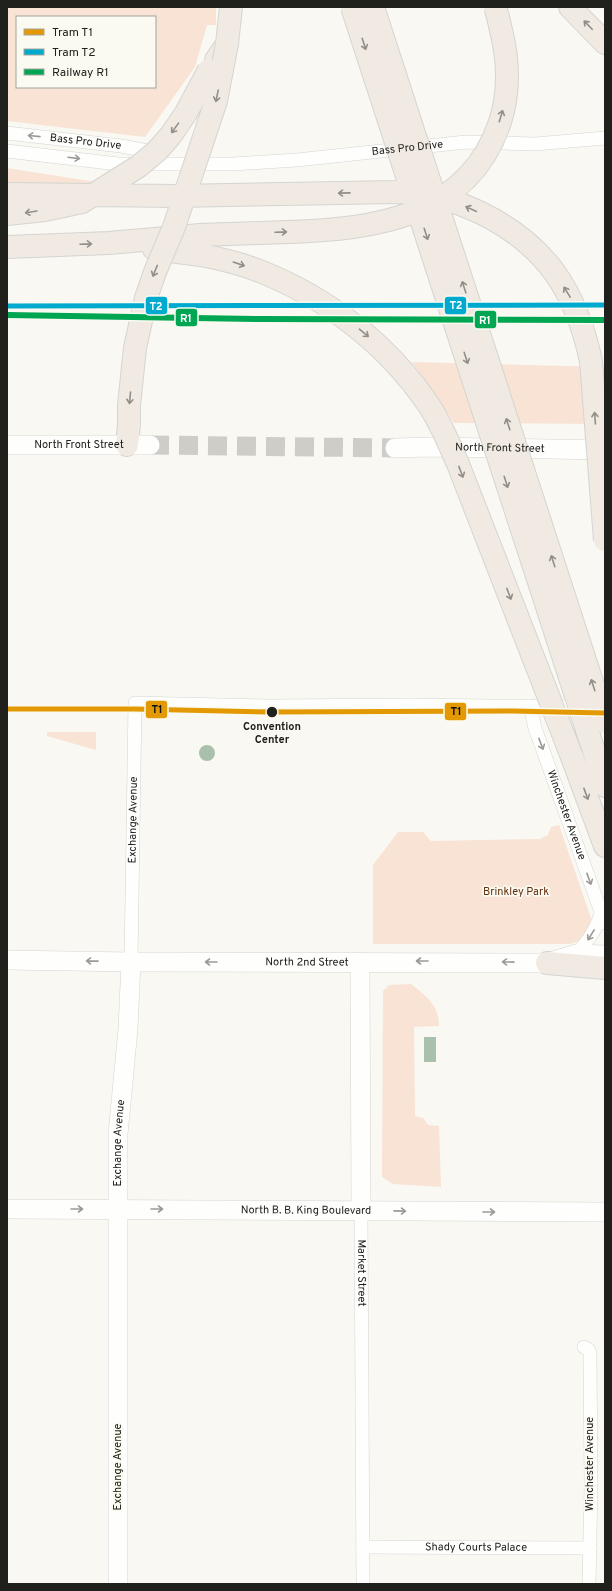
<svg xmlns="http://www.w3.org/2000/svg" width="612" height="1591" font-family="Overpass,sans-serif">
	<style>
		.green { fill: #f8e3d5; fill-rule: evenodd }
		.water { fill: #a9c1ac }
		.lines { fill: none; stroke-linecap: round; stroke-linejoin: round }
		.secondary-tunnel { stroke: #cecdc8; stroke-width: 19; stroke-dasharray: 19 10; stroke-linecap: butt }
		.street-casing { stroke: #d5d4d1; stroke-width: 14 }
		.secondary-casing { stroke: #d5d4d1; stroke-width: 20 }
		.highway-casing { stroke: #d4d4d2; stroke-width: 24 }
		.street { stroke: #fefefd; stroke-width: 13 }
		.secondary { stroke: #fefefd; stroke-width: 19 }
		.highway { stroke: #f0eae2; stroke-width: 22 }
		.highway-bridge-casing { stroke: #d4d4d2; stroke-width: 24; stroke-linecap: butt }
		.highway-bridge { stroke: #f0eae2; stroke-width: 22 }
		.rail-1-casing { stroke: #fbfaf1; stroke-width: 9 }
		.rail-1 { stroke: #00a651; stroke-width: 6 }
		.tram-1-casing { stroke: #fbfaf1; stroke-width: 8 }
		.tram-2-casing { stroke: #fbfaf1; stroke-width: 8 }
		.tram-1 { stroke: #e29903; stroke-width: 5 }
		.tram-2 { stroke: #00a9ce; stroke-width: 5 }
		.oneway { stroke: #928f89 }
		.oneway2 { stroke: #9a9a98 }
		.stop-dot { fill: #20201d; stroke: #fbfaf1; stroke-width: 1.5 }
		.labels { text-anchor: middle; dominant-baseline: central; stroke-width: 3.5; stroke-linejoin: round; paint-order: stroke }
		.street-label { font-size: 11px; fill: #20201d; stroke: #fbfaf1 }
		.stop-label { font-size: 11px; font-weight: bold; fill: #20201d; stroke: #fbfaf1 }
		.park-label { font-size: 11px; fill: #622e0d; stroke: #fbfaf1 }
		.line-badge { stroke: #fbfaf1; stroke-width: 1.5 }
		.badge-label { font-size: 11px; text-anchor: middle; font-weight: bold; fill: #fff }
		.pale-badge-label { font-size: 11px; text-anchor: middle; font-weight: bold; fill: #111 }
	</style>
	<rect width="100%" height="100%" fill="#f9f8f3"/>
	<path class="green" d="M7 7H216V25H207L195 67 145 137 7 121ZM17 17H155V87H17Z
		M7 168 115 185 7 184Z
		M412 362 605 367V424L454 423Z
		M47 732H96V750L47 736Z
		M559 825 591 918C591 933 584 940 570 944H373V865L398 832H423L431 841 540 839 548 835 551 827Z
		M411 984C426 996 439 1005 439 1026L414 1027 415 1116 423 1118 428 1125 439 1126 441 1187 393 1184 382 1177 383 991 389 985Z"/>
	<path class="water" d="M199 753a8 8 0 1 1 16 0a8 8 0 1 1-16 0Z
		M424 1037H436V1062H424Z"/>
	<g class="lines">
		<path class="secondary-tunnel" d="M150 445 395 448"/>
		<g class="street-casing">
			<g id="street">
				<path id="s1" d="M7 133 121 146 158 153"/>
				<path id="s2" d="M7 151 118 164H233L297 160 466 142 535 144 605 138"/>
				<path id="s3" d="M530 706 535 728 605 923"/>
				<path d="M576 954C588 941 596 930 601 914"/>
				<path id="s4" d="M131 962 135 703 269 706 412 705 584 707"/>
				<path id="s5" d="M361 1210 363 1584"/>
				<path d="M584 1347 588 1349 590 1353 591 1486 589 1584"/>
				<path id="s6" d="M363 1547 590 1548"/>
			</g>
		</g>
		<g class="secondary-casing">
			<g id="secondary">
				<path id="s7" d="M7 445H150"/>
				<path id="s8" d="M395 448 430 447 605 450"/>
				<path id="s9" d="M7 960 131 962 547 963 576 954 605 955"/>
				<path d="M360 962 361 1210"/>
				<path id="s10" d="M7 1209 605 1212"/>
				<path id="s11" d="M118 1584V1134L128 1029 131 962"/>
			</g>
		</g>
		<g class="highway-casing">
			<path id="highway" d="M570 7 605 43
				M216 60 227 44 231 7
				M7 247 109 243 200 235
				M154 249 201 255
				M127 445 129 424
				M590 739 605 786
				M572 757 605 846
				M547 963 605 968"/>
		</g>
		<use href="#street" class="street"/>
		<use href="#secondary" class="secondary"/>
		<use href="#highway" class="highway"/>
		<g class="highway-bridge-casing">
			<path id="highway-bridge" d="M352 7 590 739
				M373 7 605 722
				M7 194 176 196 396 192C407 193 418 193 429 195 447 197 465 206 481 213 546 245 576 291 591 361L605 540
				M7 214 45 210 82 202 139 166 157 151 171 135 186 113 209 70
				M200 235C229 234 259 233 288 232 374 229 468 218 500 122 510 91 509 62 501 30 499 22 498 15 495 7
				M201 255C222 259 243 264 262 272 329 299 388 345 428 404 441 423 449 444 458 464L572 757
				M129 424V405L135 348 146 298 155 272 174 227 216 101 227 44"/>
		</g>
		<use href="#highway-bridge" class="highway-bridge"/>
		<g class="rail-1-casing">
			<path id="rail-1" d="M7 315 258 319 605 320"/>
		</g>
		<use href="#rail-1" class="rail-1"/>
		<g class="tram-1-casing">
			<path id="tram-1" d="M7 709H134L270 712 512 711 605 713"/>
		</g>
		<g class="tram-2-casing">
			<path id="tram-2" d="M7 306 605 305"/>
		</g>
		<use href="#tram-1" class="tram-1"/>
		<use href="#tram-2" class="tram-2"/>
	</g>
	<defs><path id="oneway-shaft" d="M-6 0H5M1.5-3L5.5 0L1.5 3" fill="none" stroke-width="1.6" stroke-linecap="round" stroke-linejoin="round"/></defs>
	<g class="oneway">
		<use href="#oneway-shaft" transform="translate(588 25) rotate(-134)"/>
		<use href="#oneway-shaft" transform="translate(364 44) rotate(72)"/>
		<use href="#oneway-shaft" transform="translate(217 96) rotate(102)"/>
		<use href="#oneway-shaft" transform="translate(501 116) rotate(-73)"/>
		<use href="#oneway-shaft" transform="translate(175 128) rotate(126)"/>
		<use href="#oneway-shaft" transform="translate(344 193) rotate(179)"/>
		<use href="#oneway-shaft" transform="translate(471 209) rotate(-155)"/>
		<use href="#oneway-shaft" transform="translate(31 212) rotate(171)"/>
		<use href="#oneway-shaft" transform="translate(281 232) rotate(-2)"/>
		<use href="#oneway-shaft" transform="translate(426 234) rotate(72)"/>
		<use href="#oneway-shaft" transform="translate(86 244) rotate(-2)"/>
		<use href="#oneway-shaft" transform="translate(239 264) rotate(19)"/>
		<use href="#oneway-shaft" transform="translate(155 271) rotate(112)"/>
		<use href="#oneway-shaft" transform="translate(464 287) rotate(-108)"/>
		<use href="#oneway-shaft" transform="translate(567 292) rotate(-122)"/>
		<use href="#oneway-shaft" transform="translate(364 333) rotate(40)"/>
		<use href="#oneway-shaft" transform="translate(466 358) rotate(72)"/>
		<use href="#oneway-shaft" transform="translate(130 398) rotate(95)"/>
		<use href="#oneway-shaft" transform="translate(595 418) rotate(-94)"/>
		<use href="#oneway-shaft" transform="translate(508 424) rotate(-108)"/>
		<use href="#oneway-shaft" transform="translate(461 472) rotate(69)"/>
		<use href="#oneway-shaft" transform="translate(506 482) rotate(72)"/>
		<use href="#oneway-shaft" transform="translate(553 561) rotate(-108)"/>
		<use href="#oneway-shaft" transform="translate(509 594) rotate(69)"/>
		<use href="#oneway-shaft" transform="translate(593 685) rotate(-108)"/>
		<use href="#oneway-shaft" transform="translate(586 794) rotate(70)"/>
	</g>
	<g class="oneway2">
		<use href="#oneway-shaft" transform="translate(34 136) rotate(-174)"/>
		<use href="#oneway-shaft" transform="translate(74 158) rotate(7)"/>
		<use href="#oneway-shaft" transform="translate(541 744) rotate(70)"/>
		<use href="#oneway-shaft" transform="translate(589 879) rotate(70)"/>
		<use href="#oneway-shaft" transform="translate(591 935) rotate(122)"/>
		<use href="#oneway-shaft" transform="translate(92 961) rotate(-179)"/>
		<use href="#oneway-shaft" transform="translate(422 961) rotate(180)"/>
		<use href="#oneway-shaft" transform="translate(211 962) rotate(-180)"/>
		<use href="#oneway-shaft" transform="translate(508 962) rotate(-179)"/>
		<use href="#oneway-shaft" transform="translate(77 1209)"/>
		<use href="#oneway-shaft" transform="translate(157 1209)"/>
		<use href="#oneway-shaft" transform="translate(400 1211) rotate(1)"/>
		<use href="#oneway-shaft" transform="translate(489 1212)"/>
	</g>
	<circle class="stop-dot" cx="272" cy="712" r="6"/>
	<g class="labels">
		<g class="street-label">
			<text stroke="none"><textPath href="#s1" startOffset="79">Bass Pro Drive</textPath></text>
			<text stroke="none"><textPath href="#s2" startOffset="402">Bass Pro Drive</textPath></text>
			<text stroke="none"><textPath href="#s7" startOffset="72">North Front Street</textPath></text>
			<text stroke="none"><textPath href="#s8" startOffset="105">North Front Street</textPath></text>
			<text stroke="none"><textPath href="#s3" startOffset="115">Winchester Avenue</textPath></text>
			<text stroke="none"><textPath href="#s4" startOffset="142">Exchange Avenue</textPath></text>
			<text stroke="none"><textPath href="#s9" startOffset="300">North 2nd Street</textPath></text>
			<text stroke="none"><textPath href="#s11" startOffset="441">Exchange Avenue</textPath></text>
			<text stroke="none"><textPath href="#s10" startOffset="299">North B. B. King Boulevard</textPath></text>
			<text stroke="none"><textPath href="#s5" startOffset="63">Market Street</textPath></text>
			<text transform="translate(590 1464) rotate(-90)">Winchester Avenue</text>
			<text transform="translate(118 1467) rotate(-90)">Exchange Avenue</text>
			<text stroke="none"><textPath href="#s6" startOffset="113">Shady Courts Palace</textPath></text>
		</g>
		<g class="stop-label">
			<text x="272" y="727">Convention<tspan x="272" dy="13">Center</tspan></text>
		</g>
		<g class="park-label">
			<text x="516" y="892">Brinkley Park</text>
		</g>
	</g>
	<g class="line-badge">
		<rect x="444" y="296" width="23" height="19" rx="4" fill="#00a9ce"/>
		<rect x="145" y="296" width="23" height="19" rx="4" fill="#00a9ce"/>
		<rect x="175" y="308" width="23" height="19" rx="4" fill="#00a651"/>
		<rect x="474" y="310" width="23" height="19" rx="4" fill="#00a651"/>
		<rect x="145" y="700" width="23" height="19" rx="4" fill="#e29903"/>
		<rect x="444" y="702" width="23" height="19" rx="4" fill="#e29903"/>
	</g>
	<g class="badge-label">
		<text x="456" y="309">T2</text>
		<text x="156" y="310">T2</text>
		<text x="186" y="322">R1</text>
		<text x="485" y="324">R1</text>
	</g>
	<g class="pale-badge-label">
		<text x="157" y="713">T1</text>
		<text x="456" y="715">T1</text>
	</g>
	<rect width="612" height="1591" fill="none" stroke="#20201d" stroke-width="16"/>
	<rect x="16" y="16" width="140" height="72" fill="#fbfaf1" stroke="#a3a39c"/>
	<rect x="24" y="29" width="20" height="6" fill="#e29903" stroke="#a3a39c"/>
	<text x="52" y="36" font-size="12" fill="#20201d">Tram T1</text>
	<rect x="24" y="49" width="20" height="6" fill="#00a9ce" stroke="#a3a39c"/>
	<text x="52" y="56" font-size="12" fill="#20201d">Tram T2</text>
	<rect x="24" y="69" width="20" height="6" fill="#00a651" stroke="#a3a39c"/>
	<text x="52" y="76" font-size="12" fill="#20201d">Railway R1</text>
</svg>
